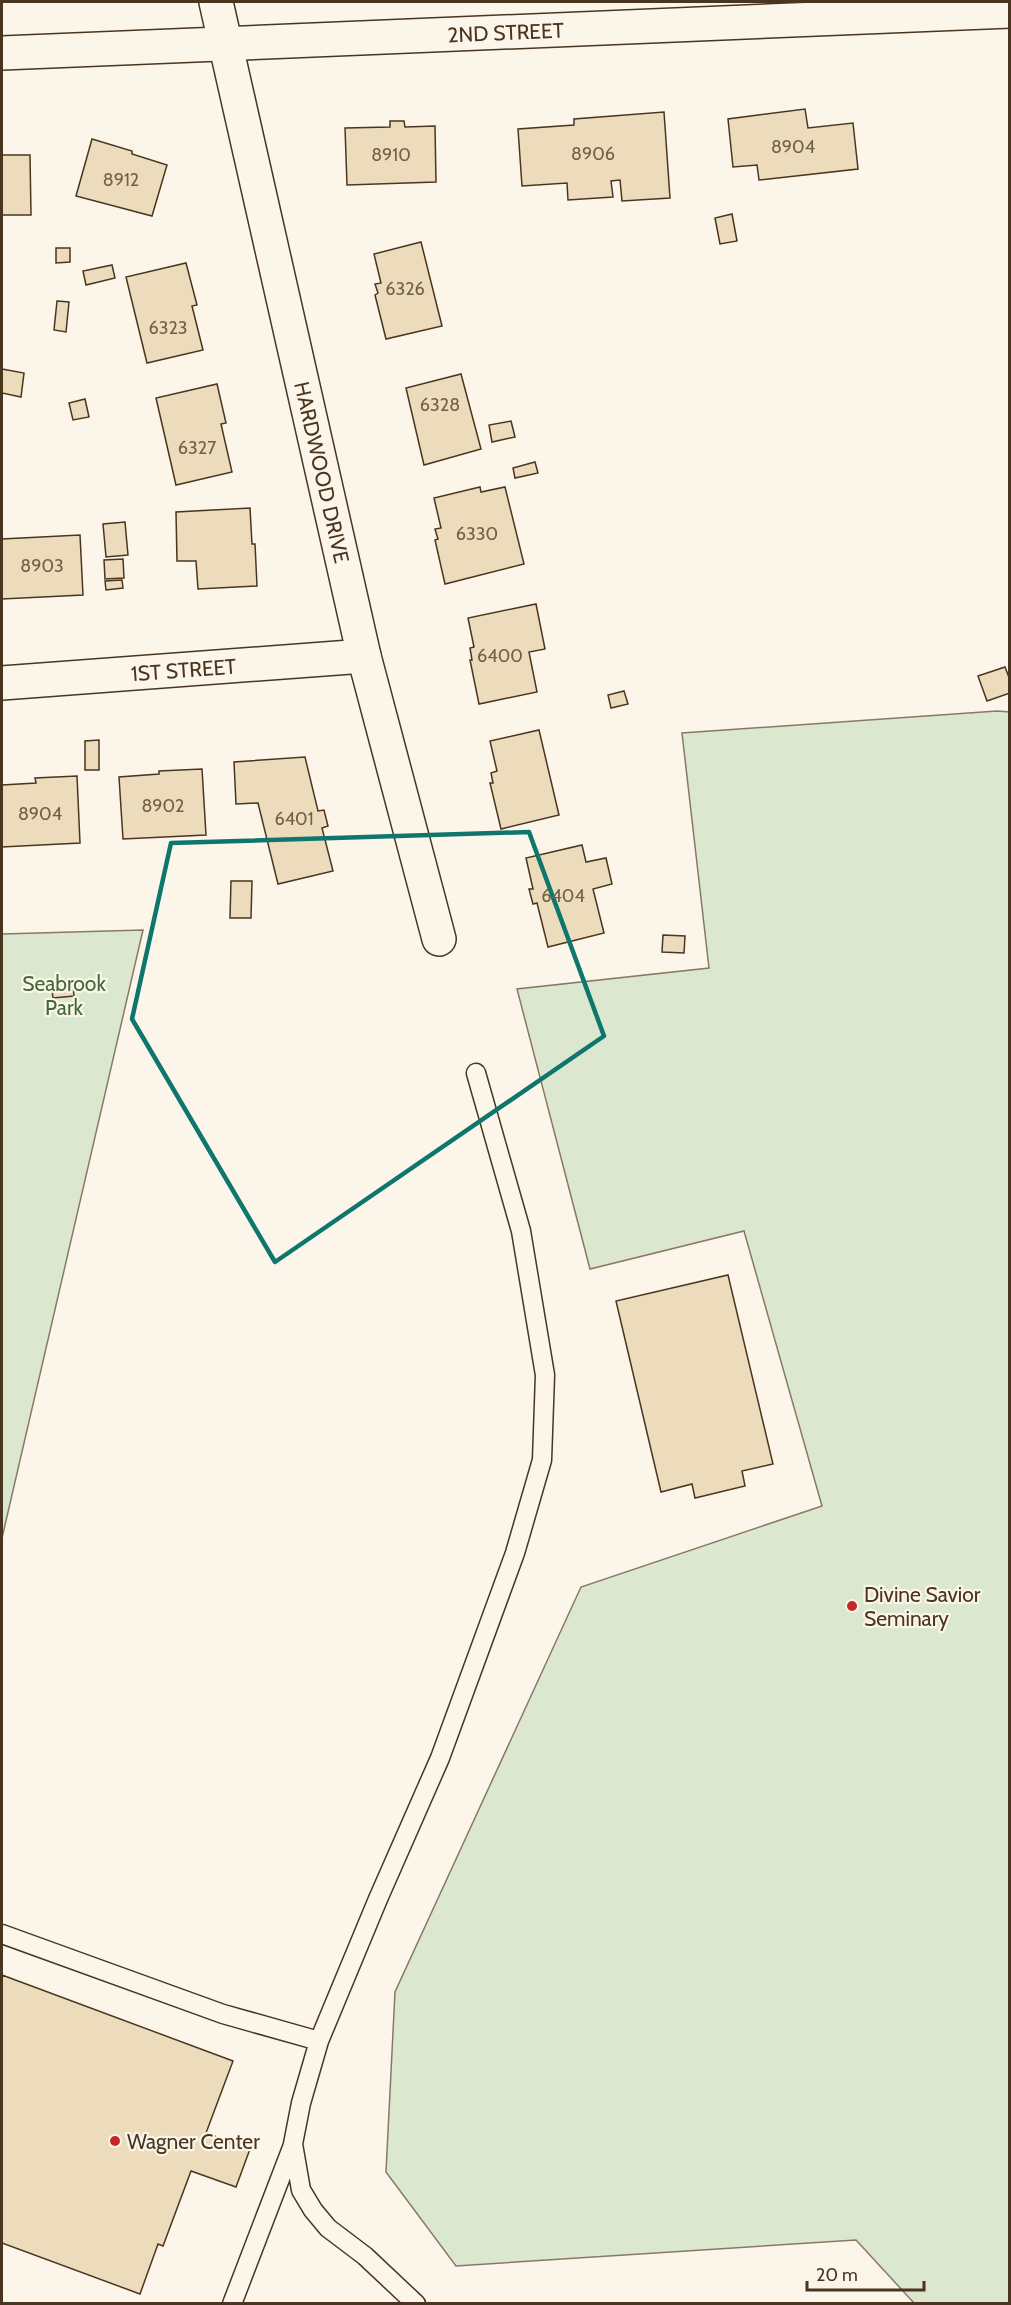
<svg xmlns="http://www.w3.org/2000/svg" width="1011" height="2305" font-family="Cabin,sans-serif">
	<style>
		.green { fill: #dce7d0; stroke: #887966; stroke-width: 1.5 }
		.building { fill: #ecdcbc; stroke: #4a3520; stroke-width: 1.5 }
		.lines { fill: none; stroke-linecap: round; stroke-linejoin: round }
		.service-casing { stroke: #4a3520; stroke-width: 21 }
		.minor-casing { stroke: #4a3520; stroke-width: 36 }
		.service { stroke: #fbf6e9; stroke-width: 18 }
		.minor { stroke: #fbf6e9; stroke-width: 33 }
		.marked { fill: none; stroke: #0f766e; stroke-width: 4.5; stroke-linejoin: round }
		.poi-dot { fill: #c62828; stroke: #fbf6e9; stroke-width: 2 }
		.labels { text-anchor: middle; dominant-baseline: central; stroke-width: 4.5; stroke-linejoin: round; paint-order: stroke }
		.number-label { font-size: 18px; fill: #725f47 }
		.street-label { font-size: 21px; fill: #4a3520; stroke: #fbf6e9 }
		.park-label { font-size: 21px; fill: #436837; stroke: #fbf6e9 }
		.poi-label { font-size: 21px; fill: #4a3520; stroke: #fbf6e9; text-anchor: start }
	</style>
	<rect width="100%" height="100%" fill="#fbf6e9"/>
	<path class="green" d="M997 711 1010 712 1009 2303H914L856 2240 456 2266 386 2172 395 1992 581 1587 822 1506 744 1231 590 1269 517 989 709 968 682 733Z
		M143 930 2 1538V934Z"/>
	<path class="building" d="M805 109 808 128 853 123 858 169 759 180 757 165 733 167 728 119Z
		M664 112 670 198 622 201 620 180 611 181 613 197 568 200 567 183 522 186 518 129 574 125V119Z
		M390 121H404L405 127 435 126 436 182 347 185 345 128 390 127Z
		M92 139 132 151V154L167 165 152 216 76 196Z
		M2 155H30L31 215H2Z
		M732 214 737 241 720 244 715 218Z
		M421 242 442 326 386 339 375 295 378 293 375 284 381 283 374 254Z
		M56 248H70V262L56 263Z
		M186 263 197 305 192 306 203 350 147 363 126 277Z
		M112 265 115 278 86 285 83 271Z
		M57 301 69 302 66 332 54 330Z
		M2 369 24 373 21 397 2 393Z
		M461 374 481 449 424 465 406 388Z
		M217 384 226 423 221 424 232 472 176 485 156 398Z
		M85 399 89 417 73 420 69 403Z
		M511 421 515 437 492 442 489 425Z
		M535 462 538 473 515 478 513 468Z
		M480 487 481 492 505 487 524 564 445 584 435 540 438 539 435 529 441 528 434 498Z
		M250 508 252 544H255L257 586 198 589 196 561H177L176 512Z
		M125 522 128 555 106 557 103 524Z
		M80 535 83 595 2 599V539Z
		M123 559 124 578 105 579 104 560Z
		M122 580 123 588 106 590 105 581Z
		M536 604 545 649 529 652 537 692 479 704 470 660H472L470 648 474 647 468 618Z
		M1005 667 1010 680V693L987 701 978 676Z
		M624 691 628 704 611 708 608 695Z
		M539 730 559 815 501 829 490 783H493L491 773 497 771 490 741Z
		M99 740V770H85V741Z
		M305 757 318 811 324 810 328 826 322 828 333 871 278 884 258 803 236 804 234 762Z
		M202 769 206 835 123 839 119 777 159 774V771Z
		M77 776 80 843 2 847V785L36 783 35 778Z
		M582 845 586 862 606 858 612 884 593 889 604 933 548 947 537 903 533 904 529 889H533L526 858Z
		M231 881H252L251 918H230Z
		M663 935 685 936 684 953 662 952Z
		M72 979 74 996 53 998 51 981Z
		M728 1275 773 1464 742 1471 745 1486 695 1498 692 1484 661 1492 616 1301Z
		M2 1975 233 2061 206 2133 250 2149 236 2187 191 2171 163 2246 158 2244 140 2294 2 2243Z"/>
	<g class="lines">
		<g class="service-casing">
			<path id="service" d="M2 1934 223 2014 319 2041
				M232 2304 293 2145
				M416 2304 365 2256 328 2228 313 2210 301 2190 293 2144 301 2103 319 2041 378 1899 440 1758 515 1553 542 1460 545 1375 521 1231 476 1073"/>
		</g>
		<g class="minor-casing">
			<g id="minor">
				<path id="s1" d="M216 2 364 656 439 939"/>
				<path id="s2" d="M2 53 1010 11"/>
				<path id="s3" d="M2 683 364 656"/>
			</g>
		</g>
		<use href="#service" class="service"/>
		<use href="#minor" class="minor"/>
	</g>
	<path class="marked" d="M529 832 604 1036 275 1262 132 1019 171 843Z"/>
	<g class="poi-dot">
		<circle cx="852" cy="1606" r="6"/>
		<circle cx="115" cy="2141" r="6"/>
	</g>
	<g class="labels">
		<g class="number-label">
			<text x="793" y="147">8904</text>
			<text x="593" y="154">8906</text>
			<text x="391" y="155">8910</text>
			<text x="121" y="180">8912</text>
			<text x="405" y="289">6326</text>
			<text x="168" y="328">6323</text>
			<text x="440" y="405">6328</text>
			<text x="197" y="448">6327</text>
			<text x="477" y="534">6330</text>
			<text x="42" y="566">8903</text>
			<text x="500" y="656">6400</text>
			<text x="163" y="806">8902</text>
			<text x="40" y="814">8904</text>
			<text x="294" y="819">6401</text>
			<text x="563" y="896">6404</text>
		</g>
		<g class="street-label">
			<text stroke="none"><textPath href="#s2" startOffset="504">2ND STREET</textPath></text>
			<text stroke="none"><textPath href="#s1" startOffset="482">HARDWOOD DRIVE</textPath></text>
			<text stroke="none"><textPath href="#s3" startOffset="182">1ST STREET</textPath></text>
		</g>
		<g class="park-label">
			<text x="64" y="983">Seabrook<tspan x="64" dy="24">Park</tspan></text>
		</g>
		<g class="poi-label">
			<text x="864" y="1594">Divine Savior<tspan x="864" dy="24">Seminary</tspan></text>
			<text x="127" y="2141">Wagner Center</text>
		</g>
	</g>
	<rect width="1011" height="2305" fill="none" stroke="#4a3520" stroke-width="6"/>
	<path d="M807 2281v9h117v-9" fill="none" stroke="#4a3520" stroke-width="3"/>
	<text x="816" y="2281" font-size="18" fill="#4a3520" stroke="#fbf6e9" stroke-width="4.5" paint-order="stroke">20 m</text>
</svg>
